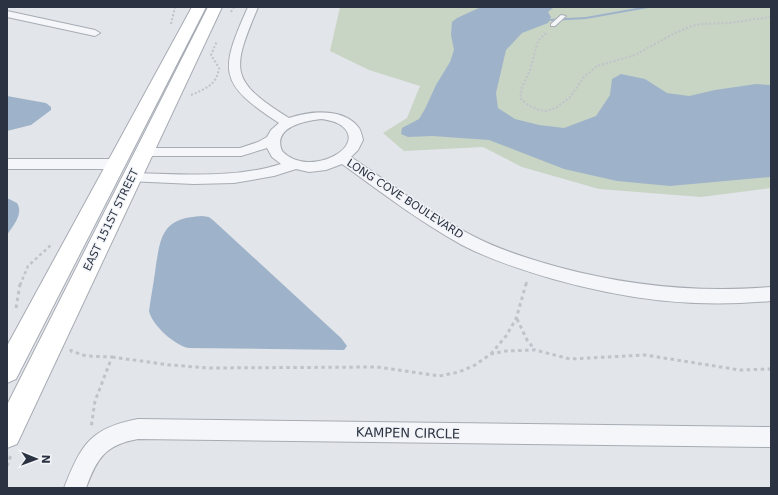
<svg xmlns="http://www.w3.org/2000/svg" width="778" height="495" font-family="'DejaVu Sans',sans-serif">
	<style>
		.green { fill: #c8d4c4 }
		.water { fill: #9eb3c9 }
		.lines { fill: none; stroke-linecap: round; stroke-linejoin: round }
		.stream { fill: #9eb3c9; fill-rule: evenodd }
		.lane-casing { stroke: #a7acb4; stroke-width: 2 }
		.street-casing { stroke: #a7acb4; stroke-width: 2 }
		.secondary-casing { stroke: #a7acb4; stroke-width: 2 }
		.path-far2 { stroke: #c0c3c9; stroke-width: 2; stroke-dasharray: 2 2; stroke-linecap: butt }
		.path-far1 { stroke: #c0c3c9; stroke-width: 2.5; stroke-dasharray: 3 3; stroke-linecap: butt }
		.path { stroke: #c0c3c9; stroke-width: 3; stroke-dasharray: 3.5 3.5; stroke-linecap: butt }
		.lane { fill: #f5f6f9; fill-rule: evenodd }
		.street { fill: #f5f6f9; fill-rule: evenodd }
		.secondary { fill: #fff; fill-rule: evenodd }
		.labels { text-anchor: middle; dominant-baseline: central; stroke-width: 3; stroke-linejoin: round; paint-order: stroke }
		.street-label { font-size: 11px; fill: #2b3342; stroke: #f2f4f8 }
		.near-street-label { font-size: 13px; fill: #2b3342; stroke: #f2f4f8 }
	</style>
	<rect width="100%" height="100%" fill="#e2e5ea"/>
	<path class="green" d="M340 7H771V188L701 197 599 189 522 167 483 147 404 151 383 133 407 118 420 86 369 70 330 51Z"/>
	<path class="water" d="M481 7H554L548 12 551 17 548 23 522 33 506 50 496 93 498 108 515 119 539 125 564 128 596 116 610 95 612 79 621 74 645 79 667 93 689 96 715 90 756 84 771 85V177L670 186 617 181 564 169 489 140 432 136 408 137 401 134 402 128 419 119 425 109 436 85 450 62 454 50 451 35 452 22 457 18Z
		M7 96 46 103 51 107V110L31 125 7 131Z
		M7 198 17 203C24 214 13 226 7 235Z
		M202 216 209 217 214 221 341 338 347 346 344 350 189 348C175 346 152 325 149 311 151 296 154 281 156 265 161 232 165 218 202 216Z"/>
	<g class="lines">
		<path class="stream" d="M642 7H650L648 8 586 19 549 21 547 20 549 19 586 17Z"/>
		<g class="lane-casing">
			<path id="lane" d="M561 15 566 16 555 26H551V24Z"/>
		</g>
		<g class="street-casing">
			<path id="street" d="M248 7H258C232 70 228 80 289 118 309 111 344 107 359 128 361 131 362 136 363 140L358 150 351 157C391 184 430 214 473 236 500 250 529 259 558 267 629 286 698 293 771 287V301C693 308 628 300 553 279 522 270 491 260 462 245 420 222 381 192 342 164L326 170 309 172 296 169 274 176 234 183 194 184 127 181 125 178 127 175 132 173C182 174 233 179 281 164L272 157 267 148 241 156H144L139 155 137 152 139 149 144 148H240L258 142 267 137 271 130 279 123C217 83 220 70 248 7ZM322 119C327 120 334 121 339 124 373 145 309 180 282 151 272 127 304 121 322 119Z
				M7 11 95 30 100 33 95 36 7 17Z
				M7 159H115L120 161 122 164 120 167 115 169H7Z
				M138 419 771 427V447L138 439C105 445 97 458 86 488H64C81 445 90 428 138 419Z"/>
		</g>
		<g class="secondary-casing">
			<path id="secondary" d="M192 7H206L16 379 7 383V346Z
				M208 7H222L17 444 7 448V405Z"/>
		</g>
		<path class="path-far2" d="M231 12 234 7
			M171 24 175 7
			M546 33 538 41 530 70 522 87 520 98 528 105 539 110 546 111 556 108 570 97 584 77 597 66 635 55 675 33 692 26 701 24 729 23 771 17
			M191 95C205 89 217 85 219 68L211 55 217 41"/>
		<path class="path-far1" d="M20 285 28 266 51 245
			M526 285 527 280"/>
		<path class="path" d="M16 308 20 284
			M517 319 527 340 535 350
			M71 349V351L86 356 112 357 95 401 91 428
			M491 354 506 336 516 319 526 284
			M112 357 170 365 210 368 377 367 439 376 459 372 475 365 491 354 506 351 535 350 570 359 645 355 740 370 771 369
			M7 466 11 455"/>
		<use href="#lane" class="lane"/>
		<use href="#street" class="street"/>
		<use href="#secondary" class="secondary"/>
	</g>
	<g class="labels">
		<g class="street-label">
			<text transform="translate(405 199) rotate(33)">LONG COVE BOULEVARD</text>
			<text transform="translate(111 220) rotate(-64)">EAST 151ST STREET</text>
		</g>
		<g class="near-street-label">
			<text transform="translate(408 433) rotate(1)">KAMPEN CIRCLE</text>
		</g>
	</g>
	<rect width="778" height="495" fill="none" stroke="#2b3342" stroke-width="16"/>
	<g transform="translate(36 459) rotate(91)" stroke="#f2f4f8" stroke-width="3" paint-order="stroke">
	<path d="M0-3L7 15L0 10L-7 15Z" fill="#2b3342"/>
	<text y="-6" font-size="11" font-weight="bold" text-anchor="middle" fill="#2b3342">N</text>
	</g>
</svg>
